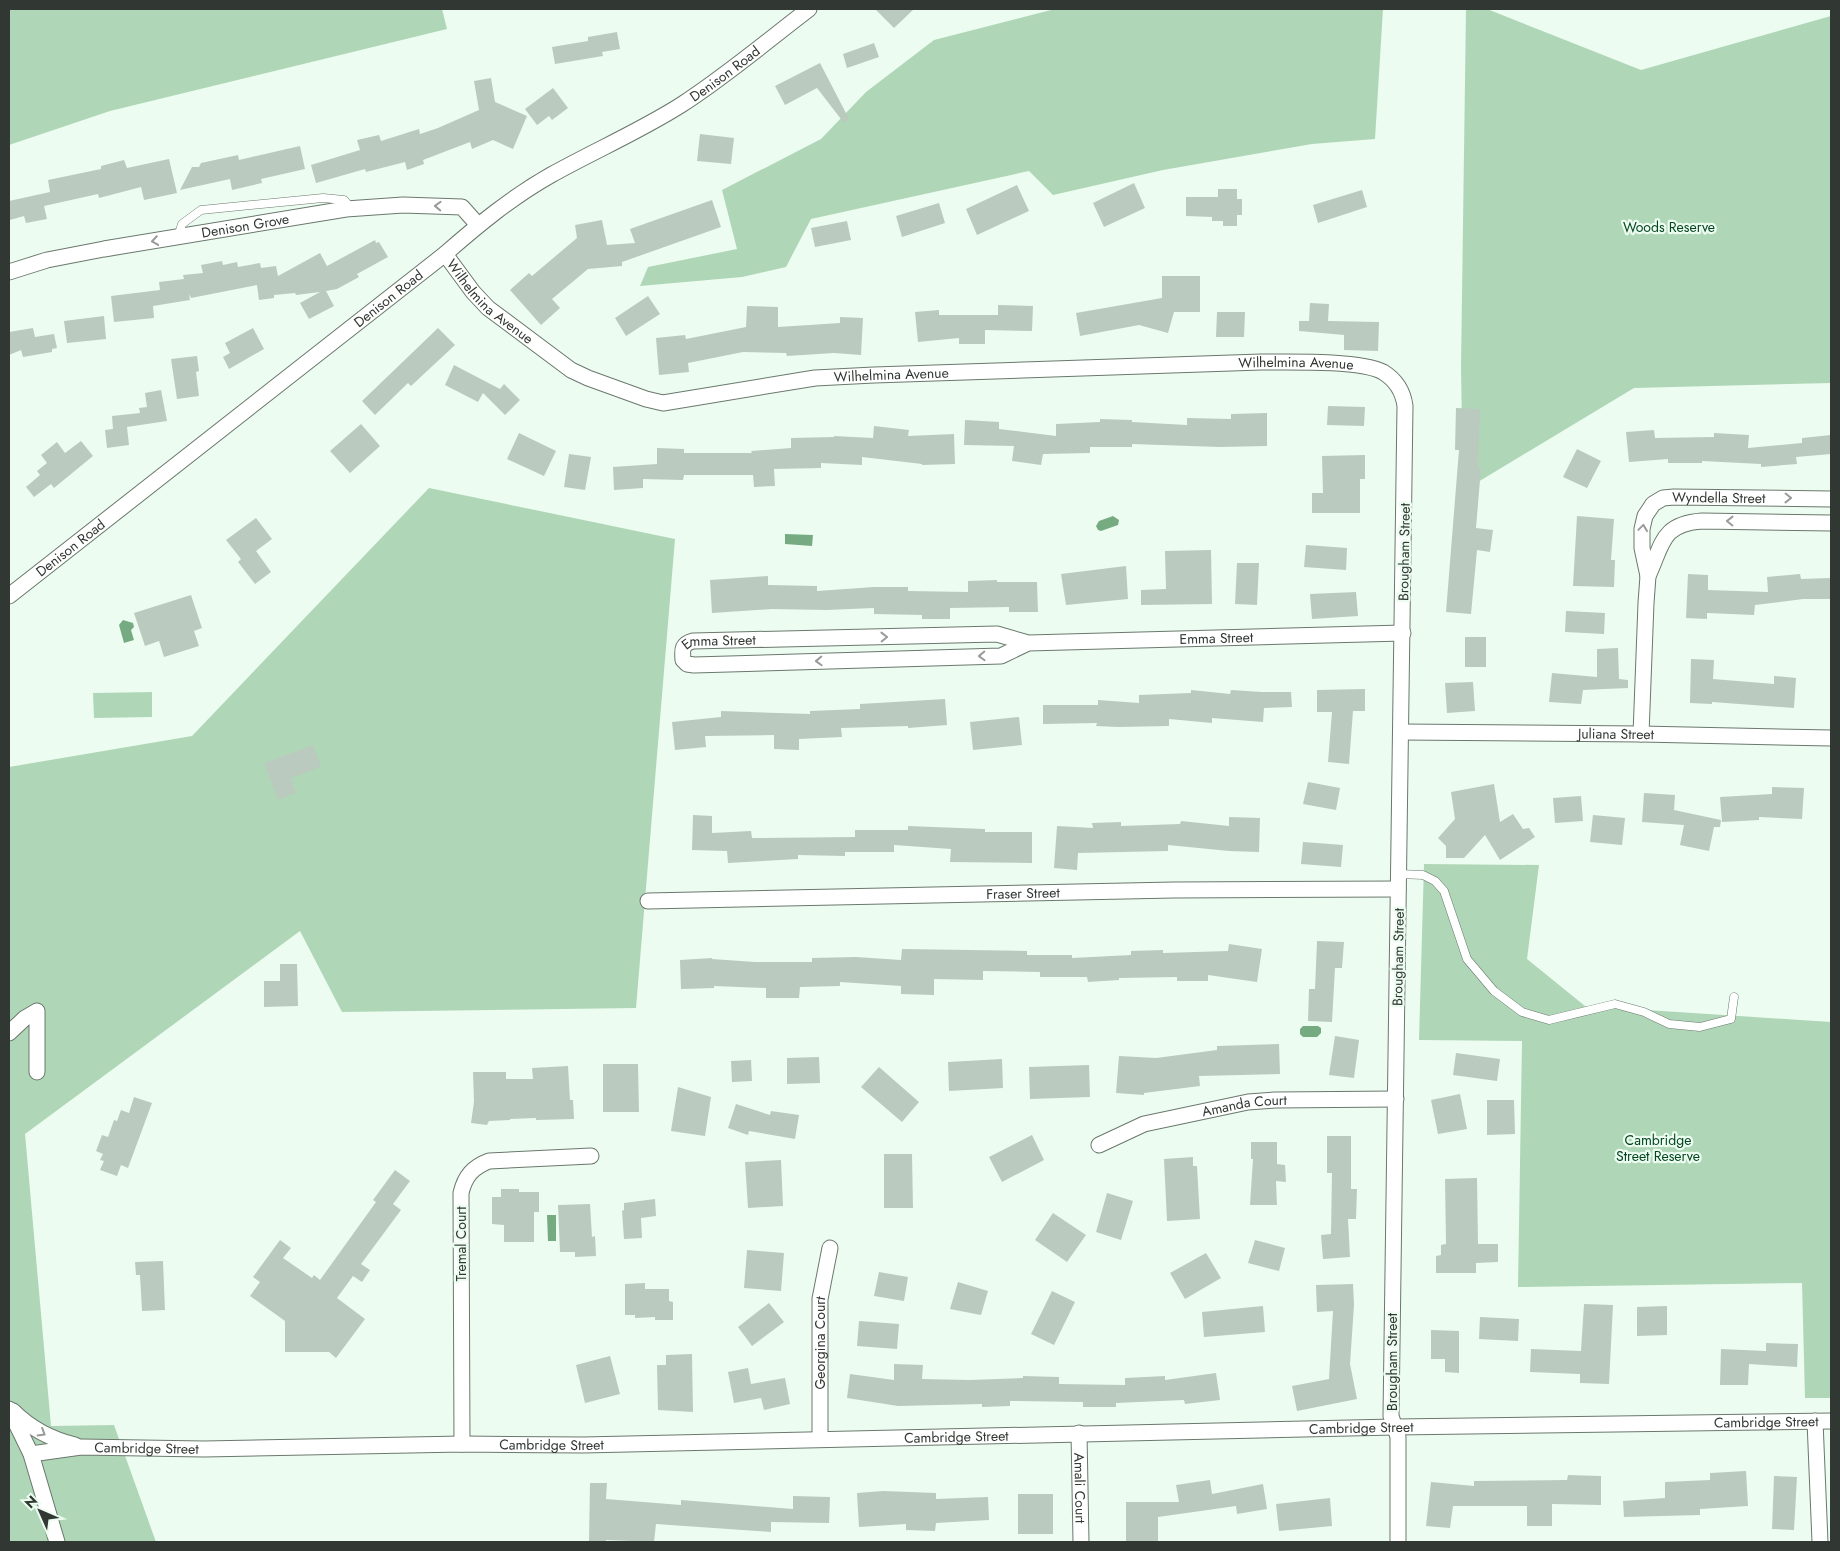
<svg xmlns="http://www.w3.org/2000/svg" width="1840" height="1551" font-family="Jost,sans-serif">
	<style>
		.green { fill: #afd7b7 }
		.water { fill: #76ab82 }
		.building { fill: #bbcabe }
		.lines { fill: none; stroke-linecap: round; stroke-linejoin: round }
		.service-casing { stroke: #6a786d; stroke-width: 9 }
		.minor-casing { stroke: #6a786d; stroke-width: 17 }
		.service { stroke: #fff; stroke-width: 8 }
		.minor { stroke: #fff; stroke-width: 15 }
		.oneway { stroke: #989b98 }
		.labels { text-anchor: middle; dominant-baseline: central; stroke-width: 4.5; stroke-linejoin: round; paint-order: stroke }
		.street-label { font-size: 14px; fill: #313732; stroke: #edfcf0 }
		.park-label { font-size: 14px; fill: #04451f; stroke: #edfcf0 }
	</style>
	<rect width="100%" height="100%" fill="#edfcf0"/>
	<path class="green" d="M9 9H442L447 29 110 111 9 145Z
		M1055 9H1383L1375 139 1312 144 1163 170 1053 195 1029 171 811 219 786 267 742 277 640 286 648 267 737 249 722 190 821 139 866 92 934 40Z
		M1466 9H1487L1641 70 1831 16V383L1634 388 1463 491 1461 367Z
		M429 488 675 539 636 1008 342 1012 300 931 25 1134 51 1426 114 1425 156 1542H9V767L192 736Z
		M152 692V717L94 718 93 693Z
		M1424 864 1539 865 1527 959 1585 1006 1831 1022V1398H1805L1802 1283 1518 1287 1522 1041 1419 1040Z"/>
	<path class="water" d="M1113 516 1119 520 1118 525 1101 531 1098 530 1096 526 1099 521Z
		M785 534 813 535 812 546 785 544Z
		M123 620 133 623 134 627 131 630 134 640 124 643 119 625Z
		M1303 1026H1318L1321 1028V1033L1317 1037H1303L1300 1034V1029Z
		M547 1215H556V1241H548Z"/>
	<path class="building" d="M875 9H914L894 28Z
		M617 32 620 49 602 52 603 56 555 64 552 47 588 41V37Z
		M874 43 879 57 847 68 843 54Z
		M820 63 849 119 844 123 817 88 785 105 775 86Z
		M491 78 495 102 527 116 513 149 493 140 472 149 470 142 423 160 424 164 407 170 405 162 366 172 365 169 316 183 311 165 360 150 357 140 379 135 381 141 419 129 420 134 438 128 479 110 474 81Z
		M553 88 568 108 552 120 549 116 537 125 525 109Z
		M700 134 734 138 731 164 697 161Z
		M300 146 305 169 261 179 262 183 232 190 230 179 180 190 192 167H199L201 163 238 155 239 160Z
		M169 159 177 193 144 200 141 187 99 198 98 194 44 206 47 219 26 223 24 216 10 220 9 201 50 192 48 180 101 169V166L124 160 127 168Z
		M1134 183 1145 208 1104 227 1093 203Z
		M1017 185 1029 211 977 235 966 209Z
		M1218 189H1237V199H1242V215H1237V226H1223V221H1212V217L1186 216V197H1218Z
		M1362 190 1367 207 1318 223 1313 205Z
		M712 200 721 227 622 262V266L588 269 552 299 560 308 541 325 510 290 529 273 532 276 577 238 575 225 602 220 607 245 635 243 630 229Z
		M939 203 945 223 902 237 896 216Z
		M847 221 851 240 815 247 811 228Z
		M375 240 376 243 379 242 388 257 357 274 359 277 337 289 326 291 334 306 309 319 300 303 320 292 296 295 295 293 274 295V298L259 300 257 285 191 298 189 294 190 300 153 306 154 318 114 322 111 296 160 290 159 282 184 279 183 275 203 273 201 265 222 261 223 265 237 262 238 267 260 263 261 268 276 266 278 276 320 253 327 266Z
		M1162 276H1200V312H1174L1168 333 1139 325 1080 336 1076 313 1162 298Z
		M648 296 660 314 626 336 615 318Z
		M1310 303 1329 304 1328 321 1379 322 1378 351 1344 350V335L1299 331V321H1309Z
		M998 305 1033 306 1032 331 985 330V344H959V338L918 342 915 312 939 310V315H998Z
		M747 306 778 307V327L840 323V317L863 318 861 355 834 353 787 356 786 353 743 352 688 363 689 372 659 375 656 338 685 335 686 339 746 327Z
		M1217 312H1245L1244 337H1216Z
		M104 316 106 339 67 343 64 321Z
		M33 328 35 337 54 334 57 348 52 349V352L23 357 21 350 9 355V332Z
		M253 328 264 349 229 369 223 357 230 353 225 343Z
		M438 328 455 345 411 386 408 383 375 415 362 401Z
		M197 356 199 371 196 372 199 396 177 399 171 359Z
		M454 365 500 389 504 384 520 400 505 415 483 393 478 402 445 385Z
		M161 390 167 421 127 427 129 445 107 448 105 430 113 429 112 416 140 413 139 408 147 407 145 393Z
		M1328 406 1365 407 1364 426 1327 425Z
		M1456 408 1480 409 1478 468H1481L1476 528 1493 530 1490 552 1477 550 1471 614 1446 612 1459 450H1455Z
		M1267 413V446L1220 447 1132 444V447H1090V453L1043 454 1041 465 1012 461 1014 446 964 445 965 420 999 422V429L1056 436V424L1100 422V419L1132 420V422L1187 425V418L1231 419V414Z
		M361 424 380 446 350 473 330 451Z
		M874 426 909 430 908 436 954 434 955 464 922 465V464L862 457V465L821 463V468L774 469 775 486 754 487 753 475H684L683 480 643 479V488L614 490 613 467 657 464V448L684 449V453H752L751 451 791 448V438L834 437V436L873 438Z
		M1654 430 1655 438 1714 437V433L1749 435 1748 448 1802 443V438L1831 435V454L1796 457 1797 464 1761 467V464L1702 461V463H1668V459L1629 462 1626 432Z
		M519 433 556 451 544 476 507 459Z
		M81 441 93 456 54 488 51 484 34 497 26 487 40 475 37 471 47 463 41 455 57 442 65 453Z
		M1577 449 1601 461 1587 488 1563 477Z
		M569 454 591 457 585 490 564 487Z
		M1365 455V479H1360V513H1312V493H1323L1322 456Z
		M1577 516 1614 519 1611 560H1615L1614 587 1573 586Z
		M256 518 272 539 256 551 271 572 255 584 238 562 241 559 226 540Z
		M1306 545 1347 548 1346 570 1304 567Z
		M1211 550 1212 604 1141 605V590L1166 589 1165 551Z
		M1237 563H1259L1257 605 1235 604Z
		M1126 566 1128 599 1066 605 1061 574Z
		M1688 574 1708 575V590L1768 592 1767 577 1800 574 1801 579 1831 578V599H1803L1755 605 1754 615 1707 613V619L1686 618Z
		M768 576V585L817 586V591L874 587H908V591L968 592V581L997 580V582H1037L1038 612H1009V607L950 608V619H922V615L874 614V608L826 610 772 609 712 613 710 580Z
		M1356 592 1358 616 1312 619 1310 594Z
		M191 595 202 628 194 631 199 646 164 657 159 641 145 646 134 613Z
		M1566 611 1605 613 1604 634 1565 632Z
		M1465 637H1486V667H1465Z
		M1618 648 1619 679 1628 680V688L1583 690 1581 704 1549 702 1552 673 1597 677V649Z
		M1691 659 1714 660 1713 679 1774 684V676L1796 678 1794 708 1712 702V704L1690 703Z
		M1473 682 1475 711 1447 713 1445 683Z
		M1365 689V711H1353L1349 764 1328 762 1332 712H1317V690Z
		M1191 690 1230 694 1231 690 1262 692H1291L1292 707 1264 708 1263 722 1212 718V723L1169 719V726L1118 727 1096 726 1097 723 1043 724V705H1098V700L1139 703V695L1191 693Z
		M945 699 947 725 908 728V726L841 728 842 737 799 739V750L774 749V735L705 736 706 747 675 750 672 722 721 717V711L810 714V711L860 709V704Z
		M1019 717 1022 745 973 750 970 722Z
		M313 745 321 767 291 778 296 793 278 800 264 763Z
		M1308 782 1340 788 1336 810 1303 804Z
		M1494 784 1500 822 1513 814 1523 829 1529 828 1535 837 1500 860 1485 835 1464 858H1446V846L1438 838 1455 819 1451 792Z
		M1772 787 1804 788 1802 819 1759 817V820L1722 822 1720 797 1772 794Z
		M1644 793 1675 795 1674 810 1721 820 1720 827H1714L1709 851 1680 845 1684 825 1642 822Z
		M1581 796 1583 821 1555 823 1553 798Z
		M693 815 712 816V833L751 831 752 838 855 837V830H908V826L985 829V832H1032V863L950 862 951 849 894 845V852H845V856L798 855V859L728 863 727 851 692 850Z
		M1593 815 1625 818 1622 845 1590 842Z
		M1229 817 1260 818 1259 852 1229 851 1168 845V851L1078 853 1077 870 1054 868 1057 826 1093 828 1092 823 1121 822V826L1180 824 1181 821 1229 826Z
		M1303 842 1343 845 1341 867 1301 864Z
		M1317 941 1344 942 1342 968H1335L1332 1022 1308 1021 1309 989H1315Z
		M1229 944 1262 949 1257 982 1208 975V981H1177V977L1119 978V980L1088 982 1087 977H1040V972L983 971V980L934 979V995L901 994V986L840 982V986L800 987 799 998H766V988L714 986V988L681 989 680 960 712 958V959L755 962H812V958L856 957 901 960 902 949 1027 951V955H1072V958L1131 955V951L1163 950V953L1228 951Z
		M280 964H297L298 1006 264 1007V981H280Z
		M1335 1036 1359 1040 1354 1078 1329 1075Z
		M1279 1044 1280 1074 1199 1076 1200 1086 1144 1093V1095L1116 1093 1119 1056 1156 1058 1217 1050V1046Z
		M1456 1053 1500 1059 1497 1081 1453 1075Z
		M819 1057 820 1083 787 1084V1058Z
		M1002 1059 1003 1088 949 1091 948 1062Z
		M751 1060 752 1081 732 1082 731 1061Z
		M603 1064H638L639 1112H603Z
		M1089 1065 1090 1097 1030 1099 1029 1067Z
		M568 1066 570 1100H573L574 1119 536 1120V1118L510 1119V1120L489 1121 487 1125 471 1123 474 1102 473 1072H506V1079H533L532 1068Z
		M879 1067 919 1102 902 1122 861 1087Z
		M678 1087 711 1097 705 1136 671 1131Z
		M1460 1094 1467 1129 1438 1134 1431 1100Z
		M134 1097 152 1103 128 1168 121 1165 117 1176 100 1170 104 1161 100 1160 103 1154 96 1151 102 1135 108 1137 114 1120 117 1121 121 1110 129 1113Z
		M1487 1100H1514L1515 1134 1487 1135Z
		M736 1104 770 1115 771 1111 799 1115 795 1139 749 1131 748 1135 728 1128Z
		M1032 1135 1044 1160 1002 1182 989 1157Z
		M1327 1136H1351V1189H1357L1356 1219H1348L1350 1257 1323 1259 1321 1235 1331 1234 1332 1173H1327Z
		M1251 1142H1277V1164L1285 1165 1286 1182 1276 1181 1277 1205H1250L1253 1159H1251Z
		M884 1154H912L913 1208H884Z
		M1193 1157V1166H1197L1200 1219 1167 1221 1164 1159Z
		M781 1160 783 1206 748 1208 745 1162Z
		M395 1170 410 1181 393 1204 401 1210 361 1264 370 1270 362 1282 353 1276 337 1298 365 1319 336 1358 329 1352H285V1321L250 1296 260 1282 253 1277 280 1240 291 1248 283 1258 312 1278 314 1275 320 1280 376 1202 373 1200Z
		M1477 1178 1478 1244H1498V1262L1476 1263V1273H1436V1256L1441 1255V1245L1446 1244 1445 1179Z
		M501 1189H519V1192H539V1212H534V1242H504V1225L492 1224V1197H501Z
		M1107 1193 1133 1201 1121 1240 1096 1232Z
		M655 1199 656 1216 641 1218 642 1238 624 1239 622 1211 624 1210V1203Z
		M590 1204 592 1237 595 1236 596 1256 575 1257V1252H560L558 1205Z
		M1053 1213 1086 1235 1067 1262 1035 1240Z
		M1255 1240 1285 1248 1279 1271 1248 1263Z
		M747 1250 784 1253 781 1291 744 1288Z
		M1206 1253 1221 1278 1185 1299 1170 1273Z
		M163 1261 165 1310 142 1311 140 1275H136L135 1262Z
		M879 1272 908 1277 904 1301 874 1296Z
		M958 1282 988 1291 981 1315 950 1309Z
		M645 1283V1289H669V1301L673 1302V1320H655V1317L635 1318V1315H625V1284Z
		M1353 1284 1354 1305 1350 1364 1357 1399 1297 1411 1292 1386 1329 1379 1333 1311 1317 1312 1316 1285Z
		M1052 1291 1075 1302 1054 1345 1031 1334Z
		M769 1303 784 1322 752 1346 738 1327Z
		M1584 1304 1613 1305 1609 1384 1580 1383V1374L1530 1372 1531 1349 1581 1351Z
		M1263 1306 1265 1332 1204 1337 1202 1312Z
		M1667 1306V1335L1637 1336V1307Z
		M1480 1317 1519 1319 1518 1341 1479 1339Z
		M859 1321 899 1324 897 1349 857 1346Z
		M1431 1330 1459 1331V1373L1445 1372V1359H1431Z
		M1766 1343 1798 1344 1797 1367 1749 1364 1748 1385H1720L1721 1349 1766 1351Z
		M692 1354 693 1412 658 1410 657 1365H666V1355Z
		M610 1356 620 1394 585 1403 576 1365Z
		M894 1364 923 1365 922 1379 970 1380 1023 1378V1376L1059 1377V1384L1125 1385V1378L1165 1376V1380L1216 1373 1220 1400 1185 1404 1184 1400 1116 1403V1407H1083V1402L1010 1401V1406L982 1407V1404L898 1406 847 1398 850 1374 894 1380Z
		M748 1368 751 1384 785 1378 790 1404 764 1410 761 1398 734 1403 728 1372Z
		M1746 1471 1748 1506 1700 1509V1515L1624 1517 1623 1501 1665 1498V1482L1710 1480V1473Z
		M1568 1475 1601 1476V1505L1552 1504V1526H1527V1506H1453L1450 1528 1426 1526 1431 1482 1474 1486V1481L1567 1480Z
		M1774 1476 1797 1477 1794 1530 1772 1529Z
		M1210 1480 1212 1494 1263 1484 1267 1509 1237 1514 1236 1506 1158 1517V1542H1126V1502H1179L1176 1485Z
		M590 1483H607L606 1499 681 1505V1500L793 1509V1496L830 1497 829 1523 771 1522V1532L656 1524 654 1542 606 1540V1542H589Z
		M883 1491 936 1493V1499L988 1497 989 1520 936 1523 935 1531 906 1530V1524L859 1527 857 1493Z
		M1018 1494H1053V1534H1018Z
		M1330 1498 1332 1526 1279 1531 1276 1504Z"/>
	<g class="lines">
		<g class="service-casing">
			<path id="service" d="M178 237 182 224 201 210 323 198 344 200 352 209
				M1399 874 1423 875 1435 881 1444 891 1467 959 1494 991 1522 1012 1549 1020 1615 1004 1644 1012 1669 1024 1700 1027 1731 1019 1734 997"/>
		</g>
		<g class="minor-casing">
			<g id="minor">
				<path id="s1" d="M445 254 473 292 488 308 571 370 588 378 646 399 663 403 815 378 874 375 1261 362C1288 362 1361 360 1383 372 1396 380 1403 391 1405 406L1391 1416 1398 1437V1542"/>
				<path id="s2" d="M9 272 47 260 104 249 346 209 403 205 462 207 478 225"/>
				<path d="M1648 576C1663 544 1661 524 1702 521L1831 523"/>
				<path id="s3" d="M9 596 445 254C478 225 512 197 551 175 594 151 640 131 681 105 726 76 767 41 809 9"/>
				<path id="s4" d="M1028 643 1001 656 694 665 687 664 683 660C682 649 682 644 693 641L997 634 1028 643 1403 633"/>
				<path id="s5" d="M1401 732 1641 734 1831 738"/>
				<path id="s6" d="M1641 734 1646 603 1648 576 1642 548V529L1645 516 1653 504 1663 498 1674 497 1831 499"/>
				<path id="s7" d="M648 901 1174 890 1398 889"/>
				<path d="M9 1033 25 1018 37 1011V1072"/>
				<path id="s8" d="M1099 1145 1144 1124 1248 1102 1275 1100 1396 1099"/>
				<path d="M9 1409 31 1454 57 1542"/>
				<path d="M13 1411C31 1429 50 1439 75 1445"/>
				<path d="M1815 1421 1820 1542"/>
				<path id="s9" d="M1079 1433 1081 1542"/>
				<path id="s10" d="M820 1439V1299L830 1248"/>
				<path d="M462 1444 461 1193C465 1176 473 1167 489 1161L591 1156"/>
				<path id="s11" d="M31 1454 81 1447 204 1449 462 1444 583 1445 1395 1427 1831 1421"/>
			</g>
		</g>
		<use href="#service" class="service"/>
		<use href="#minor" class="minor"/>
	</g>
	<defs><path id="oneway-chevron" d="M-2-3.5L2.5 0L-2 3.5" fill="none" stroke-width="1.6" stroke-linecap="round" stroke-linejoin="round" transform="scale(1.25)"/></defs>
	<g class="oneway">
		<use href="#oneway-chevron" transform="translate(438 206) rotate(-178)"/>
		<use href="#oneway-chevron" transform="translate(155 241) rotate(171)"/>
		<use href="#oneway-chevron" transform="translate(1788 498) rotate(1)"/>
		<use href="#oneway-chevron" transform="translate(1730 521) rotate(-179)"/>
		<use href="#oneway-chevron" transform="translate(1643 528) rotate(-82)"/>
		<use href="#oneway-chevron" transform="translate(884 637) rotate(-1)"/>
		<use href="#oneway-chevron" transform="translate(982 656) rotate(178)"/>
		<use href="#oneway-chevron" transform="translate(819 661) rotate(178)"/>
		<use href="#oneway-chevron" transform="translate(42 1433) rotate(31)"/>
	</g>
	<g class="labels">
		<g class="street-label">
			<text stroke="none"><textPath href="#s3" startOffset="888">Denison Road</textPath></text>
			<text stroke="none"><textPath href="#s2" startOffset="241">Denison Grove</textPath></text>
			<text stroke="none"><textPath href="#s3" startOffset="482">Denison Road</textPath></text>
			<text stroke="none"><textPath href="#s1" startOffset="66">Wilhelmina Avenue</textPath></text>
			<text stroke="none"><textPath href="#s1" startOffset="906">Wilhelmina Avenue</textPath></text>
			<text stroke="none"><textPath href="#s1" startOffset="501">Wilhelmina Avenue</textPath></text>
			<text stroke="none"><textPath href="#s6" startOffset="301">Wyndella Street</textPath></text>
			<text stroke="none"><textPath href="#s3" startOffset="78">Denison Road</textPath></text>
			<text transform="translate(1404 552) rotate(-89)">Brougham Street</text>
			<text stroke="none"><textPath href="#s4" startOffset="899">Emma Street</textPath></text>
			<text stroke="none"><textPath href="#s4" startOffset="400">Emma Street</textPath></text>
			<text stroke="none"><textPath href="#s5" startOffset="215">Juliana Street</textPath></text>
			<text stroke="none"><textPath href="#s7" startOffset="375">Fraser Street</textPath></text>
			<text transform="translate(1398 957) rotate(-89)">Brougham Street</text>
			<text stroke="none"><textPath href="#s8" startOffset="152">Amanda Court</textPath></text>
			<text transform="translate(461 1244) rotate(-90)">Tremal Court</text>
			<text stroke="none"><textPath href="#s10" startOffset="96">Georgina Court</textPath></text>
			<text transform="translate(1392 1362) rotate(-90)">Brougham Street</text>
			<text stroke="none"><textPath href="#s11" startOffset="1736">Cambridge Street</textPath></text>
			<text stroke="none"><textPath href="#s11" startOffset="1331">Cambridge Street</textPath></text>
			<text stroke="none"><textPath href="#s11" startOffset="926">Cambridge Street</textPath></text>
			<text stroke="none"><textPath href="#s11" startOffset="521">Cambridge Street</textPath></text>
			<text stroke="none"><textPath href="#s11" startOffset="116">Cambridge Street</textPath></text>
			<text stroke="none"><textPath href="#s9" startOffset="55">Amali Court</textPath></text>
		</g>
		<g class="park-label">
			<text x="1669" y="227">Woods Reserve</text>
			<text x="1658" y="1140">Cambridge<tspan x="1658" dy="16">Street Reserve</tspan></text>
		</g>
	</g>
	<rect width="1840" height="1551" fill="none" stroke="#313732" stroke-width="20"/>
	<g transform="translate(40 1511) rotate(315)" stroke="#edfcf0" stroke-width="4" paint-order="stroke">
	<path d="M0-4L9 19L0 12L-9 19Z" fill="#313732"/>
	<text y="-8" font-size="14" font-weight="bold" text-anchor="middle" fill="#313732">N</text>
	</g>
</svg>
